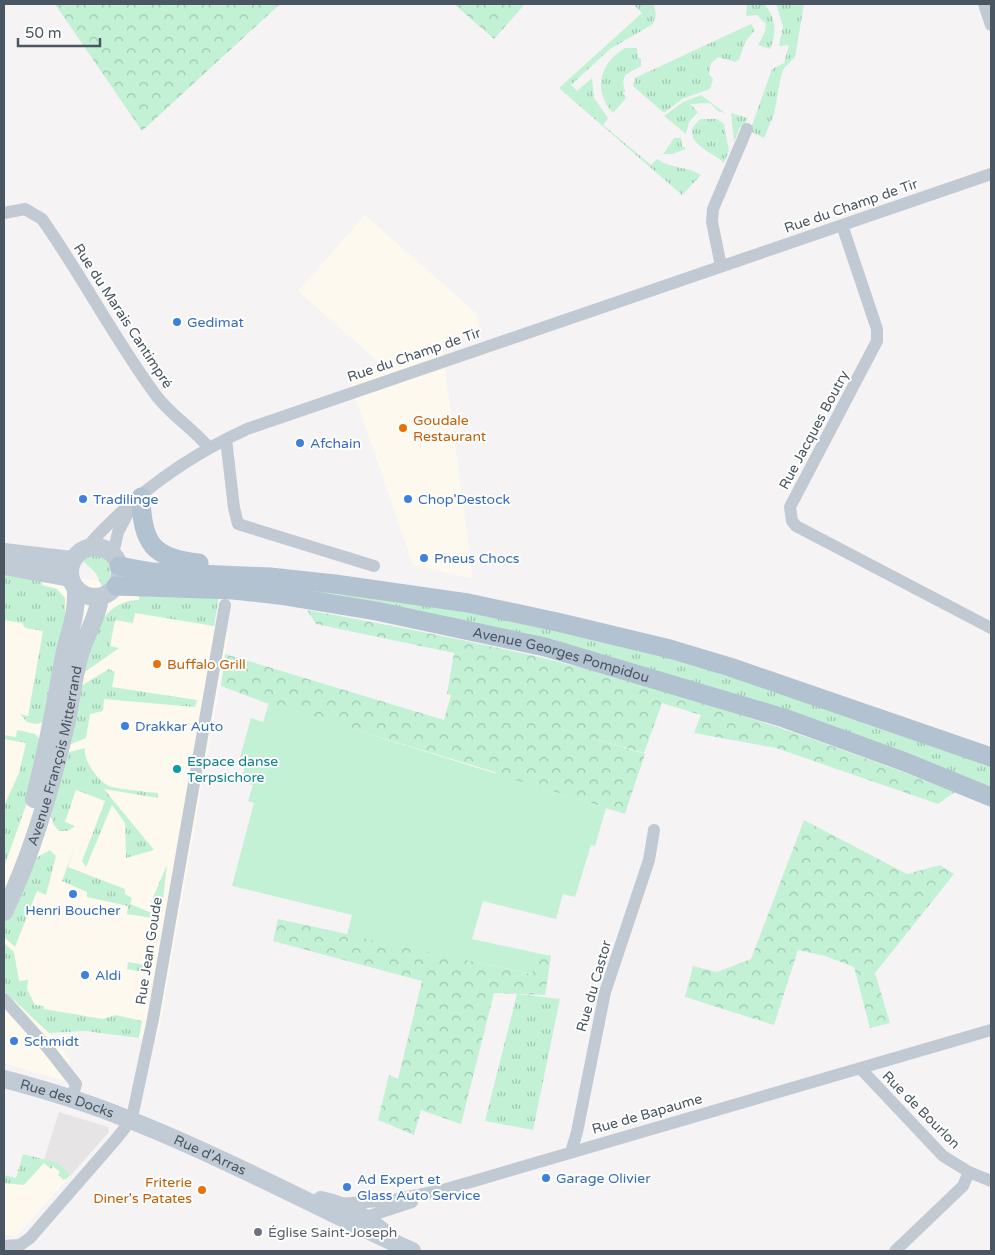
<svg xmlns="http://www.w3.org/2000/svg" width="995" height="1255" font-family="'Varela Round',sans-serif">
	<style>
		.commercial { fill: #fdf9ef }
		.education { fill: #e6e4e5 }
		.grass { fill: url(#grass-tufts) }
		.forest { fill: url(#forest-crowns) }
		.garden { fill: #c3f1d5 }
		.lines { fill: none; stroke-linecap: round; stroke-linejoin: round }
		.street { stroke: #c1cad2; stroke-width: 12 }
		.secondary { stroke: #c1cbd6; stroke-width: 18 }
		.primary { stroke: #b3c2d1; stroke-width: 19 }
		.shop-dot { fill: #3f7fe0; stroke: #fff; stroke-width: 2 }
		.food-dot { fill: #e8710a; stroke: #fff; stroke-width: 2 }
		.culture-dot { fill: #0f9aa8; stroke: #fff; stroke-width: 2 }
		.worship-dot { fill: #6b7280; stroke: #fff; stroke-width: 2 }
		.labels { text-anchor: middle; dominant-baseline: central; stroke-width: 4; stroke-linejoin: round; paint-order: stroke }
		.street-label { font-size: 14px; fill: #4a5661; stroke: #fff }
		.shop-label { font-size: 14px; fill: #366cbe; stroke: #fff; text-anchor: start }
		.food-label { font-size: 14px; fill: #c56008; stroke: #fff; text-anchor: start }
		.culture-label { font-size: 14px; fill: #0d838f; stroke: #fff; text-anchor: start }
		.worship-label { font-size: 14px; fill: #5b616d; stroke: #fff; text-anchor: start }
	</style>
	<defs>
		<pattern id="grass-tufts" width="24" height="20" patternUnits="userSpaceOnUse" patternTransform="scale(1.25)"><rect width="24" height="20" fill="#c3f1d5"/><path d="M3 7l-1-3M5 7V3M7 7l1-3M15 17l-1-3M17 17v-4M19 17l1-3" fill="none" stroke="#a0c6b0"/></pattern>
		<pattern id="forest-crowns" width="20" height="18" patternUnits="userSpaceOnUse" patternTransform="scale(1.25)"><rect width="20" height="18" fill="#c3f1d5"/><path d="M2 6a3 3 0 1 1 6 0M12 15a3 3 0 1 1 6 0" fill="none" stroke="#a0c6b0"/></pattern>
	</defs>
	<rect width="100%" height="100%" fill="#f5f3f3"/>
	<path class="commercial" d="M365 215 477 314 480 332 442 345 473 579 413 565 348 377 382 365 298 291Z
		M4 565 93 580 219 596 214 626 229 633 158 1036 150 1040 85 1031 50 1033 70 1059 65 1081 4 1063Z
		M23 1154 58 1163 71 1175 17 1236 4 1235V1175L16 1178Z"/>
	<path class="education" d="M59 1112 108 1127 109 1132 71 1175 58 1163 44 1160Z"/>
	<path class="grass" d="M640 4H658L654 6 656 14 653 24 610 49 571 85 577 91 592 78 594 98 608 118 603 125 651 165 657 159C671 169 687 166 701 175L682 195 559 88 642 13 634 5Z
		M747 4H764C776 17 777 33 770 49L758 45 765 32 766 24 757 15 746 16Z
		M776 4H804L795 57 784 68 781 76 774 114 764 138 750 131 772 69 784 63 789 45 779 46 783 26Z
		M751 24 755 30 745 42 739 60 735 62 718 57 711 63 709 74 713 79 710 89 682 99 664 113 633 86 635 78Z
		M625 48H637L638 58 641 59V66L625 75 623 82 625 92 623 93 626 98 613 113C592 90 600 63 625 48Z
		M701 95 725 113 718 111 710 103 690 104 698 112 689 122 686 134 664 116 683 102Z
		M731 113 748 118 743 128 740 127 734 142Z
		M700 119H717L724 124 729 151 724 163C714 154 701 150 693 138L692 128Z
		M674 138H681L682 146 686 149 672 154H663Z
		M90 555C112 552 116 576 103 589L96 573 82 560Z
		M4 572 42 581V585L57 589 65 598V613L68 615 44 722 36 724 27 722 20 714 28 716 43 631 25 628 22 623 4 620Z
		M265 586 311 589 471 611 659 653 991 764V791L801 718Z
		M139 596H219L214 626 135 613 133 623 115 620 110 646 119 648 82 674C88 643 101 600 139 600Z
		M109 669 115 672 112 687 197 700 195 707 104 699 103 711 90 714 86 738 69 745 79 687Z
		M17 730 35 734 40 739 28 800 4 867V806L19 773 26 743 4 739V735L16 737Z
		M85 748C83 760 96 778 107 785 114 789 148 792 158 793V798L104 789 154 850 126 858 125 823 112 805 86 867 82 861 105 801 76 790 65 822 75 826 68 831H59L53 824 51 815 65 757 69 752Z
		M75 846 68 867 125 889V894L132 898 130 904 159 916V919L127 914 128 906 87 897V892L62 881Z
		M50 850 56 856 46 895 37 891 15 947 4 937V922L15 902 34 859Z
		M167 865 162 908H158L151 902Z
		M4 943 14 952 19 981 28 980 27 989 35 1005 44 1006V1009L103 1019 116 1015 142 1021 139 1038 85 1031 49 1033 4 991Z
		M148 957 152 958 149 973 127 969 128 962 147 965Z
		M517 994 560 999 533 1130 485 1121Z
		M23 1154 58 1163 71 1175 64 1180 58 1175 60 1172 53 1166 51 1169 44 1163 24 1185 4 1183V1175L16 1178Z"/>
	<path class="forest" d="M55 4H280L142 131Z
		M454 4H525L494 39Z
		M307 610C393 626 478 642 563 663 696 697 826 742 955 792L938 804 776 748 694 733 701 715 662 703 644 753 558 728 645 754 625 814 542 788 532 823 495 772 263 702 221 686 225 654 444 720 451 695 447 694 454 653 316 624Z
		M804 820 907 874 940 865 954 874 875 973 890 1023 870 1028 854 967 825 956 798 950 774 1025 685 997 693 966 717 972 751 959Z
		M278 919 531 974 537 953 551 956 545 995 494 993 461 1124 421 1110 414 1135 378 1120 389 1075 398 1079 422 981 273 941Z"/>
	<path class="garden" d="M269 703 606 808 595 846 591 845 575 897 563 894 556 919 483 901 472 939 537 953 532 974 347 935 352 915 232 886 254 803 248 801 253 785 241 782 245 766 238 764 251 718 263 722Z"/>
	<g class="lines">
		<path class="street" d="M984 4 991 25
			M4 213 25 209 42 219C82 276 114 338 155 394 170 415 193 428 209 448
			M842 225 877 329V341L790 507 792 521 796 526 991 628
			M721 266 712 222 713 209 747 129
			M226 439 234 508 238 524 374 566
			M86 548C130 498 186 457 247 429L991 174
			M113 554 118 532 133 504
			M4 999 47 1047 76 1084 72 1098
			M860 1068 943 1156 969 1172 991 1181
			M571 1152 577 1132 605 992 649 860 654 830
			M338 1204 393 1200 443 1190 991 1030
			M360 1219 412 1202
			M4 1246 20 1245 30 1238 117 1138 131 1120 133 1113 153 1019 225 605
			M895 1251 963 1186 969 1172"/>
		<g class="secondary">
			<circle cx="95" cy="572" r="25"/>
			<path d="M4 552 72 560"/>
			<path d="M4 566 70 578"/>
			<path d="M34 799C47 752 55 704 64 656 69 631 77 617 76 589"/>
			<path id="s1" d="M4 912C31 857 52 785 66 725 71 703 73 680 79 658 84 637 98 618 100 597"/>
			<path id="s2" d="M4 1079C46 1090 89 1103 130 1120 226 1158 318 1208 412 1251"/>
			<path d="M321 1200C344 1205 364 1215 382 1231"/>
		</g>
		<g class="primary">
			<path d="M141 497C142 542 152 559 199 563"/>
			<path d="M119 566 152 572 270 577 335 584 468 603 557 622 670 649 730 667 991 757"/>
			<path id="s3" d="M116 586 233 590 279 595 376 611 545 647 784 718 905 762 991 797"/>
		</g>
	</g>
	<g class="shop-dot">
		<circle cx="177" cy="322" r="5"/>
		<circle cx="300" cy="443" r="5"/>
		<circle cx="83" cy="499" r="5"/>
		<circle cx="408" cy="499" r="5"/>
		<circle cx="424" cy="558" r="5"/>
		<circle cx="125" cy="726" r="5"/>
		<circle cx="73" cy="894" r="5"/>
		<circle cx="85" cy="975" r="5"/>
		<circle cx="14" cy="1041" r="5"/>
		<circle cx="546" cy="1178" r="5"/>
		<circle cx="347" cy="1187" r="5"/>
	</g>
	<g class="food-dot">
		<circle cx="403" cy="428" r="5"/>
		<circle cx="157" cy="664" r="5"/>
		<circle cx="202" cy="1190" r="5"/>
	</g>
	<circle class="culture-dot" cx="177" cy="769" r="5"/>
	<circle class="worship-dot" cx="258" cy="1232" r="5"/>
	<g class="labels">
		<g class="street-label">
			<text transform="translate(851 206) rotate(-19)">Rue du Champ de Tir</text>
			<text transform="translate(123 316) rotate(57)">Rue du Marais Cantimpré</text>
			<text transform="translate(414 355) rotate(-19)">Rue du Champ de Tir</text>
			<text transform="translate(814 430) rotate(-62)">Rue Jacques Boutry</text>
			<text stroke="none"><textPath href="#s3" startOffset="452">Avenue Georges Pompidou</textPath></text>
			<text stroke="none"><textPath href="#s1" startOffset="165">Avenue François Mitterrand</textPath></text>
			<text transform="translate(149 951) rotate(-81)">Rue Jean Goude</text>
			<text transform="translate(594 986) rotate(-74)">Rue du Castor</text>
			<text stroke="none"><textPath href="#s2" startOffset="66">Rue des Docks</textPath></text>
			<text transform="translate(921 1110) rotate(45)">Rue de Bourlon</text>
			<text transform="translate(647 1114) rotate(-16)">Rue de Bapaume</text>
			<text stroke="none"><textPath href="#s2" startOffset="220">Rue d'Arras</textPath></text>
		</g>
		<g class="shop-label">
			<text x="187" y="322">Gedimat</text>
			<text x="310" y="443">Afchain</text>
			<text x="93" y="499">Tradilinge</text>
			<text x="418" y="499">Chop'Destock</text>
			<text x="434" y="558">Pneus Chocs</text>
			<text x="135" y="726">Drakkar Auto</text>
			<text x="73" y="910" text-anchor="middle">Henri Boucher</text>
			<text x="95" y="975">Aldi</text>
			<text x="24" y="1041">Schmidt</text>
			<text x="556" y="1178">Garage Olivier</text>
			<text x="357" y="1179">Ad Expert et<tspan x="357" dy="16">Glass Auto Service</tspan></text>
		</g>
		<g class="food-label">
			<text x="413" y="420">Goudale<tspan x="413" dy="16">Restaurant</tspan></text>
			<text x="167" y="664">Buffalo Grill</text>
			<text x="192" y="1182" text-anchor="end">Friterie<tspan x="192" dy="16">Diner's Patates</tspan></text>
		</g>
		<g class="culture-label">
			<text x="187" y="761">Espace danse<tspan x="187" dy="16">Terpsichore</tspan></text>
		</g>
		<g class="worship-label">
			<text x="268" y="1232">Église Saint-Joseph</text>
		</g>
	</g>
	<rect width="995" height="1255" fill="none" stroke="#4a5661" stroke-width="10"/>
	<path d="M18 38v8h82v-8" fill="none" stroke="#4a5661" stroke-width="2.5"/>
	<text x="25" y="38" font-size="15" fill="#4a5661" stroke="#ffffff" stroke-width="4" paint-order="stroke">50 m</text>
</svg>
